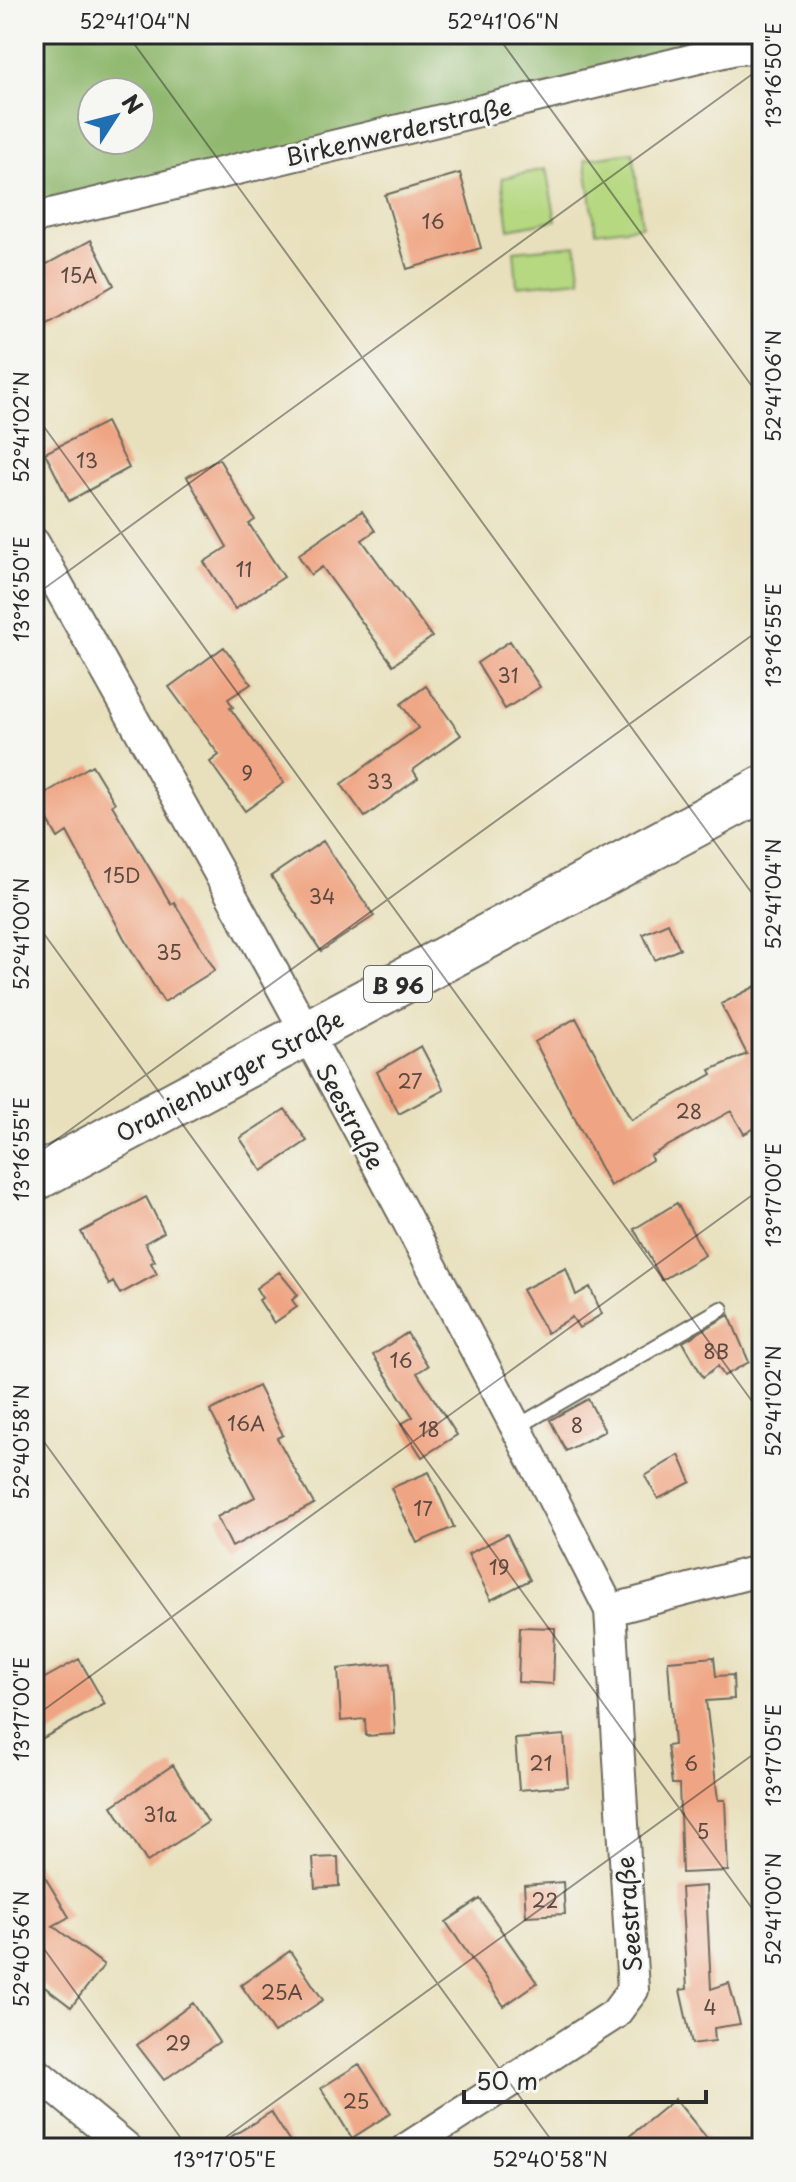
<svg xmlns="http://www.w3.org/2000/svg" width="796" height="2182" font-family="'Playpen Sans',sans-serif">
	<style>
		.green { fill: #b5d880; stroke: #708256; stroke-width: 2 }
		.forest { fill: #90b86e; stroke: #5e724c; stroke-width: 2; fill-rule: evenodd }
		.building { fill: #efa583 }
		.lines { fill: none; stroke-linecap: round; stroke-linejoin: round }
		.service-casing { stroke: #6d6a5e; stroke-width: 18 }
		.minor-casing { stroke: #6d6a5e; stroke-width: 34 }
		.primary-casing { stroke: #6d6a5e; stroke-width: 48 }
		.service { stroke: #fff; stroke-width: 14 }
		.minor { stroke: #fff; stroke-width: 30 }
		.primary { stroke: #fff; stroke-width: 44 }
		.ticks { fill: none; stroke: #2b2b2b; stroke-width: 2; stroke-opacity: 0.45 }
		.labels { text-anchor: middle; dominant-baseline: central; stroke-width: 6; stroke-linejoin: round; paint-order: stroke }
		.number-label { font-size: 20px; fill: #5c4a41 }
		.shield { fill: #f6f6f2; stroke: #686867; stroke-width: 2 }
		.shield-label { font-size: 22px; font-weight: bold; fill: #2b2b2b }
		.street-label { font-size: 24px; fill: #2b2b2b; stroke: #f6f6f2 }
		.neatline { fill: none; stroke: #2b2b2b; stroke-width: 3 }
		.ticks-label { font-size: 20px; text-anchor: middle; fill: #2b2b2b }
	</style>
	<rect width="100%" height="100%" fill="#f6f6f2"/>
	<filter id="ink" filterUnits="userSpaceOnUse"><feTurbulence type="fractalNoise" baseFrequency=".0125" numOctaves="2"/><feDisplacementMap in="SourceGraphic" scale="16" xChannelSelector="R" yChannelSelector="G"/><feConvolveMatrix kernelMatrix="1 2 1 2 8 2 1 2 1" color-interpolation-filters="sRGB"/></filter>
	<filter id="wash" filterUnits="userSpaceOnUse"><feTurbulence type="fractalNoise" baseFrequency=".006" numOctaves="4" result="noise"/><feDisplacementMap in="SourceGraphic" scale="32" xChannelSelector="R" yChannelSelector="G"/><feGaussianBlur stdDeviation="1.8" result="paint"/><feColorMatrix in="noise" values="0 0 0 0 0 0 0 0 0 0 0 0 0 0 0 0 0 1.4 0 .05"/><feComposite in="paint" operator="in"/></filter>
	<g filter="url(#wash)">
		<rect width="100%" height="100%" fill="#e8e0bc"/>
		<path class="green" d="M633 152 642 226 596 232 585 159Z
			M546 169 556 220 509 229 502 178Z
			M576 245 581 280 517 286 514 251Z"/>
		<path class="forest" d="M34 34H762L34 211ZM92 92H140V140H92Z"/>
		<g id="blocks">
			<path class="building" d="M460 173 481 248 407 269 385 195Z
				M91 240 114 285 34 332V271Z
				M106 422 129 468 69 501 45 453Z
				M219 459 255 520 249 524 284 577 235 609 204 562 227 547 187 477Z
				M362 511 375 531 362 540 432 637 393 665 322 567 311 575 298 555Z
				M510 641 540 687 505 709 477 663Z
				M224 647 251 684 228 699 233 707 230 708 284 783 245 811 210 762 219 755 169 687Z
				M426 686 461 735 413 770 418 778 365 817 341 784 418 728 401 704Z
				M92 765 115 803 112 805 171 904 174 902 215 970 164 1002 124 938 67 832 58 838 36 799Z
				M323 841 374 916 321 951 271 876Z
				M668 923 680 949 655 960 643 934Z
				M762 983V1124L744 1134 731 1111 650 1156 652 1160 610 1186 535 1042 576 1018 631 1120 712 1074 710 1070 747 1054 721 1004Z
				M421 1046 444 1090 399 1114 377 1072Z
				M285 1109 307 1141 262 1171 240 1138Z
				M146 1197 164 1232 145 1243 155 1261 151 1263 157 1274 120 1294 113 1282 109 1285 81 1232Z
				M677 1203 705 1255 662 1280 634 1229Z
				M566 1268 576 1295 590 1287 602 1314 579 1328 572 1317 547 1333 522 1290Z
				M279 1272 298 1295 292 1300 297 1307 274 1323 259 1300 262 1298 256 1288Z
				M729 1315 749 1362 724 1376 718 1366 703 1377 683 1342Z
				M407 1333 428 1366 417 1373 457 1435 422 1457 401 1424 413 1417 373 1355Z
				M258 1386 283 1435 277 1438 314 1504 232 1547 217 1517 255 1497 210 1411Z
				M588 1399 605 1431 566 1451 550 1420Z
				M679 1455 691 1482 658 1499 645 1476Z
				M429 1472 454 1527 417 1543 391 1488Z
				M507 1534 530 1580 491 1600 468 1554Z
				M520 1627 555 1628 553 1684 518 1682Z
				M714 1657 716 1676 733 1675 734 1699 706 1701 718 1800H725L728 1871 682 1873 679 1784H672L667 1746 674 1745 668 1661Z
				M79 1659 105 1704 34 1743V1684Z
				M391 1663 395 1734 366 1736 365 1719 341 1721 338 1669Z
				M564 1735 568 1786 519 1790 515 1739Z
				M173 1765 208 1822 147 1862 112 1806Z
				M338 1857 339 1886 315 1888 313 1858Z
				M34 1859 69 1917 53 1926 104 1965 71 2007 34 1979Z
				M563 1882 565 1914 526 1916 524 1885Z
				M706 1886 711 1989 729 1983 740 2024 714 2028 715 2041 692 2044 680 1990 687 1989 681 1888Z
				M480 1899 537 1983 504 2006 446 1922Z
				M290 1951 323 2000 274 2033 241 1985Z
				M193 2003 219 2042 164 2080 137 2045Z
				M359 2064 391 2113 352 2138 321 2088Z
				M675 2099 715 2148H615Z
				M271 2112 294 2148H213Z"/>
		</g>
	</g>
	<g filter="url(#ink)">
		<use href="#blocks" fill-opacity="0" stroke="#6d6a5e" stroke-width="2"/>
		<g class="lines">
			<g class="service-casing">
				<path id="service" d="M517 1427 721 1309"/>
			</g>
			<g class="minor-casing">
				<path id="minor" d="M34 218 736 49 762 48
					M34 543C234 894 427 1250 610 1610
					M34 2071 127 2148
					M407 2148 615 2014 633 1990 610 1610 762 1570"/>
			</g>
			<g class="primary-casing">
				<path id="primary" d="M34 1179 762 789"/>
			</g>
			<use href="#service" class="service"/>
			<use href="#minor" class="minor"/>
			<use href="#primary" class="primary"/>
		</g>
	</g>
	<path class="ticks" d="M127 34 762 907M496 34 762 400M34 36 37 34M34 413 762 1415M34 596 762 67M34 920 762 1922M34 1156 762 628M34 1428 557 2148M34 1717 762 1188M34 1935 188 2148M211 2148 762 1748"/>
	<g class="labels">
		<g class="number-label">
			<text x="433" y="221">16</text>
			<text x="79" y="275">15A</text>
			<text x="87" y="460">13</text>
			<text x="244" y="569">11</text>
			<text x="508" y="675">31</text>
			<text x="247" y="773">9</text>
			<text x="380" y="781">33</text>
			<text x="122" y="875">15D</text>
			<text x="322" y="896">34</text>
			<text x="169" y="952">35</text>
			<text x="410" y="1081">27</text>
			<text x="689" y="1111">28</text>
			<text x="716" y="1351">8B</text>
			<text x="401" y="1360">16</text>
			<text x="246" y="1423">16A</text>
			<text x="577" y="1425">8</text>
			<text x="429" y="1429">18</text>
			<text x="423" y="1508">17</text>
			<text x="499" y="1567">19</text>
			<text x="541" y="1763">21</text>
			<text x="691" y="1763">6</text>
			<text x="160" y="1814">31a</text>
			<text x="703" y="1831">5</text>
			<text x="545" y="1900">22</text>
			<text x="282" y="1992">25A</text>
			<text x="710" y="2007">4</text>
			<text x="178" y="2043">29</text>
			<text x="356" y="2101">25</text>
		</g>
		<rect class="shield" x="364" y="966" width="68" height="36" rx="6"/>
		<g class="shield-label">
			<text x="398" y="984">B 96</text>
		</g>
		<g class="street-label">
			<text transform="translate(398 131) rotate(-13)">Birkenwerderstraße</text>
			<text transform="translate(229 1075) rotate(-28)">Oranienburger Straße</text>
			<text transform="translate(351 1116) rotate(62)">Seestraße</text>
			<text transform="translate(628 1914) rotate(-94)">Seestraße</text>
		</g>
	</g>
	<rect width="796" height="2182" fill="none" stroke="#f6f6f2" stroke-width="88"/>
	<g transform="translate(116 116) rotate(54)"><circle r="38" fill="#f6f6f2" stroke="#a5a5a2" stroke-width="2"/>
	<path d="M0-6L14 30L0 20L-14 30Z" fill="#1f6fb2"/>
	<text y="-12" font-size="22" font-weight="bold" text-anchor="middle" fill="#2b2b2b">N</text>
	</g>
	<path d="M464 2090v12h242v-12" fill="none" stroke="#2b2b2b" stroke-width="4"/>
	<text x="476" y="2090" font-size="24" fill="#2b2b2b" stroke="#f6f6f2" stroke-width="6" paint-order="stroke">50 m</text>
	<rect x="44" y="44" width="708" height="2094" class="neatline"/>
	<g class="ticks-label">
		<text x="135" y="29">52°41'04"N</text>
		<text x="503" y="29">52°41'06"N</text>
		<text transform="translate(774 75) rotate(-90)" y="7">13°16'50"E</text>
		<text transform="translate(774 386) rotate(-90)" y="7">52°41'06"N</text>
		<text transform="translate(22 427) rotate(-90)" y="7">52°41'02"N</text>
		<text transform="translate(22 589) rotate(-90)" y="7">13°16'50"E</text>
		<text transform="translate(774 635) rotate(-90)" y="7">13°16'55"E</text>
		<text transform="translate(774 894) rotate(-90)" y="7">52°41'04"N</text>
		<text transform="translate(22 934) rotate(-90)" y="7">52°41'00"N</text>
		<text transform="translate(22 1149) rotate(-90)" y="7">13°16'55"E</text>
		<text transform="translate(774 1195) rotate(-90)" y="7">13°17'00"E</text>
		<text transform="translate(774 1401) rotate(-90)" y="7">52°41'02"N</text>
		<text transform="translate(22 1442) rotate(-90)" y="7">52°40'58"N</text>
		<text transform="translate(22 1709) rotate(-90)" y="7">13°17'00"E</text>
		<text transform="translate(774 1755) rotate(-90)" y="7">13°17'05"E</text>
		<text transform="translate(774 1909) rotate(-90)" y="7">52°41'00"N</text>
		<text transform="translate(22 1949) rotate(-90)" y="7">52°40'56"N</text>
		<text x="225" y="2167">13°17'05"E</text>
		<text x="550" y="2167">52°40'58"N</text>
	</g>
</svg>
